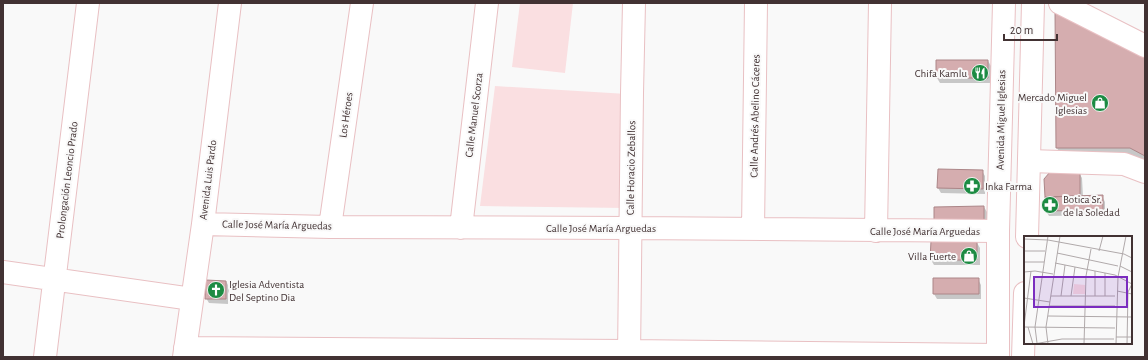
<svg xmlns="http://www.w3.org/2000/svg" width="1148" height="360" font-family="'Alegreya Sans',sans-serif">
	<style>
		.green { fill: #fadfe1 }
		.shadow { fill: #0003 }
		.building { fill: #d5adaf; stroke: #ac8688 }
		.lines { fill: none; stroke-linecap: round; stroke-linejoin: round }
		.minor-casing { stroke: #e9c0c3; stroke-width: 24 }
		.major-casing { stroke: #e9c0c3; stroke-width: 24 }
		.minor { stroke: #fff; stroke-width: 22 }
		.major { stroke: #fff; stroke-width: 22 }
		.labels { text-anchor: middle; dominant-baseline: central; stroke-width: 4; stroke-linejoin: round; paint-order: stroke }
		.poi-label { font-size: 11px; fill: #423233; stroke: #f9f9f9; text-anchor: end }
		.street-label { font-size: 11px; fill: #423233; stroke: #f9f9f9 }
		.inset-road { fill: none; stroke: #b0a9aa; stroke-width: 1 }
		.view { fill: #7b2cbf; fill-opacity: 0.15; stroke: #7b2cbf; stroke-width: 2 }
		.inset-edge { fill: none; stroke: #423233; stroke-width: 2 }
	</style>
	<rect width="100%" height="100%" fill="#f9f9f9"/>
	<path class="green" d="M520 3H573L565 73 512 67Z
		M495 86 627 94 625 208 480 206Z"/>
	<path class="shadow" d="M1145 58V161L1136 157H1062L1057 148Z
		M988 61 991 66V83H940L937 78Z
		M939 170 982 171 985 176V194L941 193 938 188Z
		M1079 173 1082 178 1083 197 1102 196 1105 202V215L1049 216 1046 211 1045 179Z
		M984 207 987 212V229L935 224Z
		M977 243 980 248V265H934L931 260Z
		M978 279 981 285V299H937L934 294Z
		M226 281 229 287 228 304 209 303 206 298Z"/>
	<path class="building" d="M1055 10 1145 57V156L1130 148H1056Z
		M936 60H988V78H936Z
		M938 169 983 170V189L937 188Z
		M1050 172H1080V196L1045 197 1044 179Z
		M1103 195V210L1045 211V197Z
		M984 206V224H934V207Z
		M931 241 977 242V260H930Z
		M933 278H979V294H933Z
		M206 280 226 281V299H205Z"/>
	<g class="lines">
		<g class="minor-casing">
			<path id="minor" d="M1060 3 1145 46
				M1029 161 1124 164 1145 172
				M203 224 330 227 631 228 998 231
				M330 227 362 3
				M461 228 487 3
				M753 229 756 3
				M876 231 880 3
				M3 272 192 299
				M185 348 629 351 998 355
				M45 357 88 3
				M184 357 203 224 230 3
				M629 357 632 93 634 3"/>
		</g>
		<g class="major-casing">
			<path id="major" d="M1027 237 1033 3
				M998 357V231L1004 3
				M1023 357 1025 293"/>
		</g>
		<use href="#minor" class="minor"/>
		<use href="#major" class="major"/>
	</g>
	<defs>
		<g id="restaurant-disc" transform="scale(0.9)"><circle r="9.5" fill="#1d8b43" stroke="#f9f9f9"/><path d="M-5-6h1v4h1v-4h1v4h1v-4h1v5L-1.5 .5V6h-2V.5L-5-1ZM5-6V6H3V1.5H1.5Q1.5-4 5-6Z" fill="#fff"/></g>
		<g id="shop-disc" transform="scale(0.9)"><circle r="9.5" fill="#1d8b43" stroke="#f9f9f9"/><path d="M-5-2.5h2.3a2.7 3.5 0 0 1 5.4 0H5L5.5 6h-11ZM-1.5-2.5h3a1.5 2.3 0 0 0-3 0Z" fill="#fff"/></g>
		<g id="pharmacy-disc" transform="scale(0.9)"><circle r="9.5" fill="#1d8b43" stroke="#f9f9f9"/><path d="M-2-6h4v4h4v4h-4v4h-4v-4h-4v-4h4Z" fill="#fff"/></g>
		<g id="church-disc" transform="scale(0.9)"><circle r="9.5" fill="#1d8b43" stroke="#f9f9f9"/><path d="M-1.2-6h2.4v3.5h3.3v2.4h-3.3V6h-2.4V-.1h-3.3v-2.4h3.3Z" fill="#fff"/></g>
	</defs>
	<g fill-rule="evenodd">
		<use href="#restaurant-disc" x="980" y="73"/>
		<use href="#shop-disc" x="1100" y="103"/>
		<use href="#pharmacy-disc" x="972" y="186"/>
		<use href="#pharmacy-disc" x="1050" y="205"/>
		<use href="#shop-disc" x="969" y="256"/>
		<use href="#church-disc" x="216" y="290"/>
	</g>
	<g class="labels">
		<g class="poi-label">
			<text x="967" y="73">Chifa Kamlu</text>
			<text x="1087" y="97">Mercado Miguel<tspan x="1087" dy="13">Iglesias</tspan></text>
			<text x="985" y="186" text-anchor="start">Inka Farma</text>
			<text x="1063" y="199" text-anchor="start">Botica Sr.<tspan x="1063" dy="13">de la Soledad</tspan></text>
			<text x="956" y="256">Villa Fuerte</text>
			<text x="229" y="284" text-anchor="start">Iglesia Adventista<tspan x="229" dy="13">Del Septino Dia</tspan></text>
		</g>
		<g class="street-label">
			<text transform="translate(346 115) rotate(-82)">Los Héroes</text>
			<text transform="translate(474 115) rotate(-83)">Calle Manuel Scorza</text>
			<text transform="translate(755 116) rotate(-89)">Calle Andrés Abelino Cáceres</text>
			<text transform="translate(1001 120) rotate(-89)">Avenida Miguel Iglesias</text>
			<text transform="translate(631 168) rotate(-89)">Calle Horacio Zeballos</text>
			<text transform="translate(67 180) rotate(-83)">Prolongación Leoncio Prado</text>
			<text transform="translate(208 180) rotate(-83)">Avenida Luis Pardo</text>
			<text transform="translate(277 225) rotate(1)">Calle José María Arguedas</text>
			<text x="601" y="228">Calle José María Arguedas</text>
			<text x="925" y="231">Calle José María Arguedas</text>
		</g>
	</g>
	<g transform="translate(1024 236)">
		<rect width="108" height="108" fill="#f9f9f9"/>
		<path d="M50 48 61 49V58H49Z" fill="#fadfe1"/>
		<path class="inset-road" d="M0 3 24 4 100 18 108 22M0 15H21M75 15 79 0M33 17 94 30M0 26H20M31 27 91 39 108 48M96 30 108 36M0 36 11 35 29 38M93 55 108 58M27 60H91M37 60 41 29M47 60 51 31M71 60V35M81 60V37M0 62 26 66M25 70H91M24 80 108 81M0 90 7 35M0 91 91 92M4 91 9 108M92 101H108M13 107 11 91 24 0M10 108 38 103H90M24 108 22 91 36 0M60 108 62 40 67 13M92 108 94 41 102 0M103 108 104 56 108 48"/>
		<path class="view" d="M10 41H103V71H10Z"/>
		<rect width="108" height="108" class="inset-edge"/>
	</g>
	<rect width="1148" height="360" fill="none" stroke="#423233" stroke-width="8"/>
	<path d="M1004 34v6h53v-6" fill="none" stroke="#423233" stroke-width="2"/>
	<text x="1010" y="34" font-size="12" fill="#423233" stroke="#f9f9f9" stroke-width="3" paint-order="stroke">20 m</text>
</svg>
